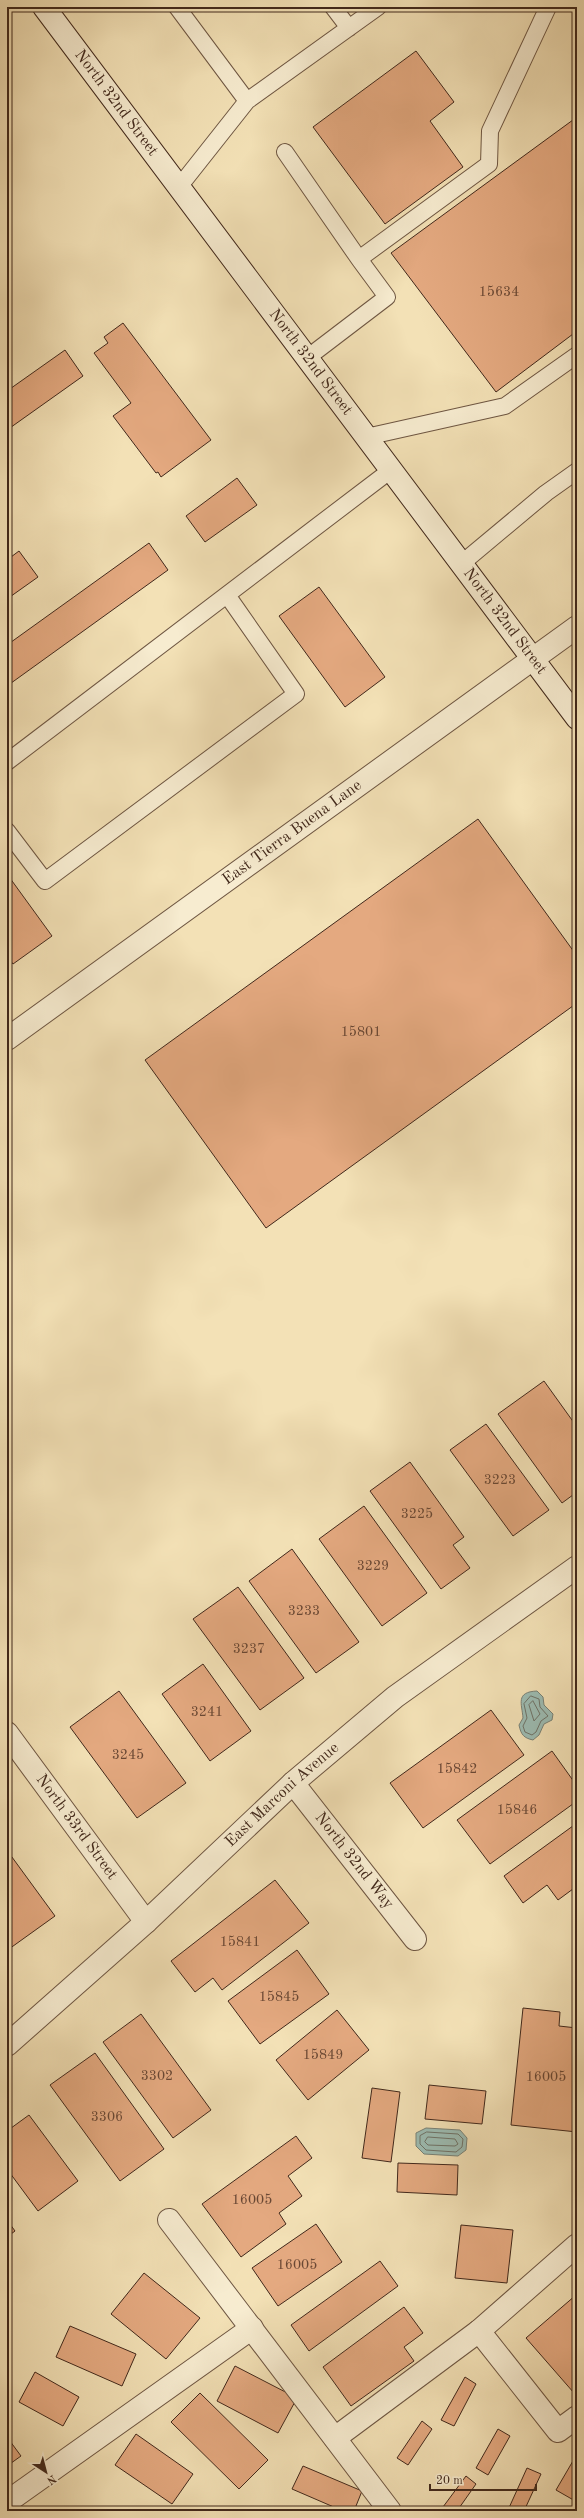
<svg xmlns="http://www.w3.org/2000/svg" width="584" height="2518" font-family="'Old Standard TT',serif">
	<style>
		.water { fill: #9cbcb3; stroke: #788176 }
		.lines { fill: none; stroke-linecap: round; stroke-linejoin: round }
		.shore { stroke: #6e7267; stroke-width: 1 }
		.building { fill: #e4a980; stroke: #41281b }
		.service-casing { stroke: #6e5642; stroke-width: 18 }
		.minor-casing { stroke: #6e5642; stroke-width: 24 }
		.secondary-casing { stroke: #41281b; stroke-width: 24 }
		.service { stroke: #f7ecd0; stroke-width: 16 }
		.minor { stroke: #f7ecd0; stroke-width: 22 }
		.secondary { stroke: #f7ecd0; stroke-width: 22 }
		.labels { text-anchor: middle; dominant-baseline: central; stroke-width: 3; stroke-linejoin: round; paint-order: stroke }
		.number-label { font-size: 14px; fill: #6a4834 }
		.street-label { font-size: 16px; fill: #41281b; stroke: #f7ecd0 }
	</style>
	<rect width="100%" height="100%" fill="#f3e1b6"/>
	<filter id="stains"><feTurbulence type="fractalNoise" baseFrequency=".005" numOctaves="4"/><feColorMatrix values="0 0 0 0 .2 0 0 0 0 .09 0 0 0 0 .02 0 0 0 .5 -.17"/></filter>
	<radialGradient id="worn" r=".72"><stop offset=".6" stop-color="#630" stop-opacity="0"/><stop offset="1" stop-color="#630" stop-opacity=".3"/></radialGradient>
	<path class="water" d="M537 1691 543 1697 544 1705 553 1714 552 1720 544 1724 539 1735 533 1740C524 1738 521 1735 519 1725L523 1718C522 1704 515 1692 537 1691Z
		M426 2128 460 2130 467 2138 466 2150 458 2156 424 2154 416 2146V2133Z"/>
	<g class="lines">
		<path class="shore" d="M531 1696 539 1699 540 1707 548 1716 541 1721 536 1732 532 1735 525 1732 523 1726 527 1718 524 1704Z
			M533 1701 540 1714 534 1721 529 1705Z
			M427 2132 458 2134 463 2139 462 2147 456 2152 426 2150 420 2144V2136Z
			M428 2137 455 2139 458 2144 455 2146 428 2145 425 2142Z"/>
	</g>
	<path class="building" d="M416 51 454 102 430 121 463 167 385 224 313 127Z
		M577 117V331L496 392 391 253Z
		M123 323 211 440 161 477 158 472 156 473 113 416 131 403 94 353 108 343 104 337Z
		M65 350 83 376 7 430V391Z
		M237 478 257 505 205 542 186 516Z
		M149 543 168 570 7 686V645Z
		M19 551 38 577 7 599V560Z
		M319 587 385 677 345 707 279 616Z
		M478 819 577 956V1003L266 1228 145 1060Z
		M7 874 52 936 13 964 7 956Z
		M544 1381 577 1427V1492L562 1503 498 1414Z
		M486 1424 549 1510 513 1536 450 1450Z
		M410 1462 464 1537 453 1545 470 1568 441 1589 370 1491Z
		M364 1506 427 1593 382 1626 319 1539Z
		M292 1549 359 1642 316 1673 249 1581Z
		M238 1587 304 1678 260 1710 193 1619Z
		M203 1664 251 1731 210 1761 162 1694Z
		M119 1691 186 1783 137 1818 70 1727Z
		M491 1710 524 1755 423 1828 390 1783Z
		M552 1751 577 1786V1801L490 1864 457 1820Z
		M577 1823V1886L558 1900 547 1885 523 1903 504 1876Z
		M9 1853 55 1916 9 1949 7 1946V1855Z
		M275 1880 309 1923 222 1990 213 1978 195 1992 171 1961Z
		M297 1950 329 1994 260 2044 228 2001Z
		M523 2008 560 2012 559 2026 577 2028V2132L511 2125Z
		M337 2010 369 2050 308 2100 276 2060Z
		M141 2014 211 2110 173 2138 103 2042Z
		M95 2053 164 2149 120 2181 50 2085Z
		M429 2085 486 2091 482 2124 425 2119Z
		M372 2088 400 2092 391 2162 362 2158Z
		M29 2115 78 2181 38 2211 7 2169V2131Z
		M296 2136 312 2158 288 2176 302 2196 279 2213 286 2224 241 2257 202 2204Z
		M398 2163 458 2165 457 2195 397 2192Z
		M7 2220 15 2231 7 2237Z
		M316 2224 342 2262 278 2306 252 2268Z
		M461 2225 513 2230 507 2283 455 2278Z
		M380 2261 398 2286 309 2351 291 2325Z
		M144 2273 200 2318 166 2359 111 2314Z
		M576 2295 577 2391 574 2393 526 2338Z
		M404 2307 423 2333 404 2347 414 2361 351 2406 323 2367Z
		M70 2326 136 2354 122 2386 56 2357Z
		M235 2366 297 2398 278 2433 217 2401Z
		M35 2372 79 2397 63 2426 19 2402Z
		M465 2377 476 2384 454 2426 441 2420Z
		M200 2393 268 2460 239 2489 171 2422Z
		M422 2421 432 2429 408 2465 397 2458Z
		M498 2429 510 2436 488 2475 476 2468Z
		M136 2434 193 2474 172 2504 115 2465Z
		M7 2437 21 2456 7 2466Z
		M577 2454V2502L556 2490Z
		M303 2466 362 2491 354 2511H343L292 2489Z
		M527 2468 541 2474 524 2511 508 2510Z
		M466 2476 476 2484 457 2511H440Z"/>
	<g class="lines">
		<g class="service-casing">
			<path id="service" d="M177 7 247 101 179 187
				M333 7 349 28
				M247 101 378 7
				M285 152 359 259
				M307 358 387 297 359 259 489 164 490 131 548 7
				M366 437 505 406 577 355
				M461 564 546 493 577 471
				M7 762 391 470
				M7 831 45 881 296 694 227 595"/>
		</g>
		<g class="minor-casing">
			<g id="minor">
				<path id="s1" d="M7 1039 577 627"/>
				<path id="s2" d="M7 1733 146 1922"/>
				<path id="s3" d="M293 1783 415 1939"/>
				<path id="s4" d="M7 2045 146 1922 293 1783 395 1697 577 1567"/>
				<path d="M169 2220 390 2511"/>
				<path d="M479 2331 558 2431 577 2417"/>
				<path d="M335 2438 479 2331 577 2245"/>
				<path d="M7 2502 252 2328"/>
			</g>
		</g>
		<g class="secondary-casing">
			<g id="secondary">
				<path id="s5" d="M44 7 577 718"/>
			</g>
		</g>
		<use href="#service" class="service"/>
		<use href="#minor" class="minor"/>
		<use href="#secondary" class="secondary"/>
	</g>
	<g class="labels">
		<g class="number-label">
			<text x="499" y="292">15634</text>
			<text x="361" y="1032">15801</text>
			<text x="500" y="1480">3223</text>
			<text x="417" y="1514">3225</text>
			<text x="373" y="1566">3229</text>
			<text x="304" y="1611">3233</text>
			<text x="249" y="1649">3237</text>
			<text x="207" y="1712">3241</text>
			<text x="128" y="1755">3245</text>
			<text x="457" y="1769">15842</text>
			<text x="517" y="1810">15846</text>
			<text x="240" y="1942">15841</text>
			<text x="279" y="1997">15845</text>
			<text x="323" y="2055">15849</text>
			<text x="157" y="2076">3302</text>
			<text x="546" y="2077">16005</text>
			<text x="107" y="2117">3306</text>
			<text x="252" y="2200">16005</text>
			<text x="297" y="2265">16005</text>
		</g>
		<g class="street-label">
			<text stroke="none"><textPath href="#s5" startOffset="120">North 32nd Street</textPath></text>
			<text stroke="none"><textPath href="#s5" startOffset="444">North 32nd Street</textPath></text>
			<text stroke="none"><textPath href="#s5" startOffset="768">North 32nd Street</textPath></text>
			<text stroke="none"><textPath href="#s1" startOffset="352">East Tierra Buena Lane</textPath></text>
			<text stroke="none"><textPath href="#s4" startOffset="372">East Marconi Avenue</textPath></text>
			<text stroke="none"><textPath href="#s2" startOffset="117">North 33rd Street</textPath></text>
			<text stroke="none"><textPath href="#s3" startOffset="99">North 32nd Way</textPath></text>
		</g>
	</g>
	<rect width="584" height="2518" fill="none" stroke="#f3e1b6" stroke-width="24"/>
	<rect x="8" y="8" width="568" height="2502" fill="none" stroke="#41281b" stroke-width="2"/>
	<rect x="12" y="12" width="560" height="2494" fill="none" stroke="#41281b"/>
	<g transform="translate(46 2472) rotate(144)" stroke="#f7ecd0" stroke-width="3" paint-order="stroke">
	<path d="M0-3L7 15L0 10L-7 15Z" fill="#41281b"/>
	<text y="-6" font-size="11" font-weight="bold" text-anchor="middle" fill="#41281b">N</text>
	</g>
	<path d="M430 2484v6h106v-6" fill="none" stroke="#41281b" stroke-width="2"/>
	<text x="436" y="2484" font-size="12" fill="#41281b" stroke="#f7ecd0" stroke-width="3" paint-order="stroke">20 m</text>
	<rect width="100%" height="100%" filter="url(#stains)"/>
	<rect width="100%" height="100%" fill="url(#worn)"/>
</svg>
